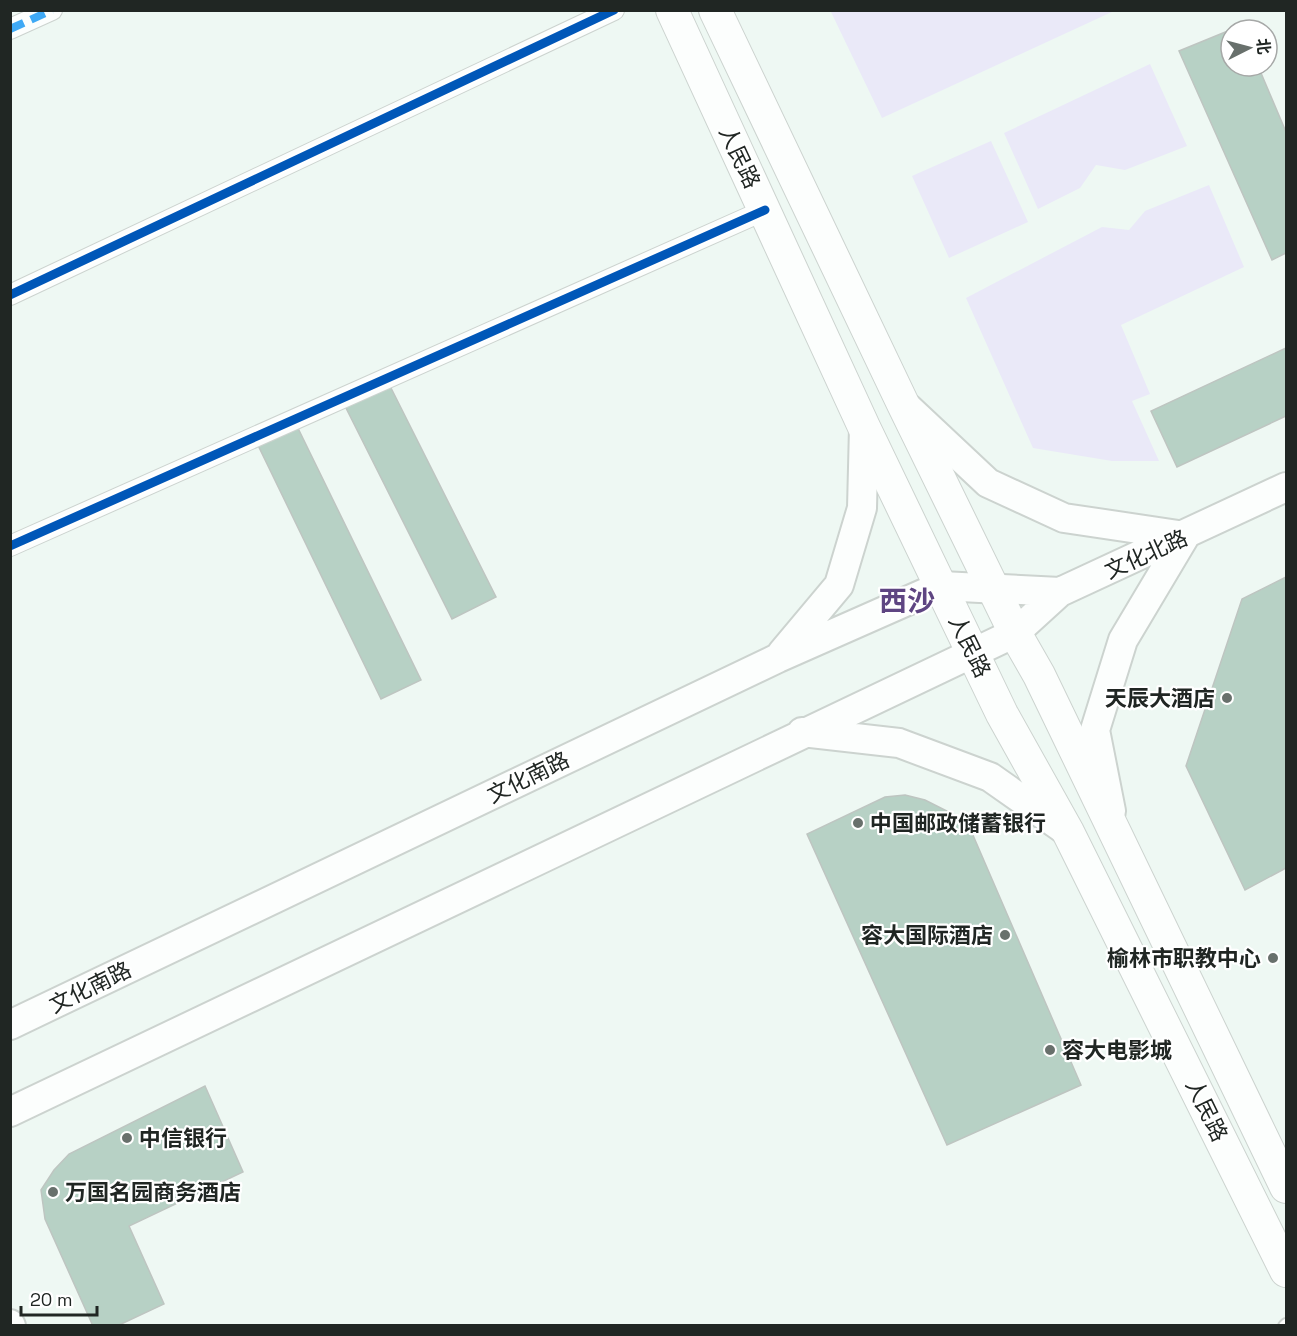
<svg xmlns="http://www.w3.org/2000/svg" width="1297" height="1336" font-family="'Space Grotesk','Noto Sans SC',sans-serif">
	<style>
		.green { fill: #eae9f8 }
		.building { fill: #b7d1c5; stroke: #bec5c1; stroke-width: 1.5 }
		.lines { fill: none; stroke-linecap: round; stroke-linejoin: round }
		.lane-casing { stroke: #ccd3cf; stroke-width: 14 }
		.street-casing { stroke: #ccd3cf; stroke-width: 22 }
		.secondary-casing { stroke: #ccd3cf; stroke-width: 32 }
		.primary-casing { stroke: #ccd3cf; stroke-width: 34 }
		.lane { stroke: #fcfefd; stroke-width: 10 }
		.street { stroke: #fcfefd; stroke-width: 20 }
		.secondary { stroke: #fcfefd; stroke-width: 28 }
		.primary { stroke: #fcfefd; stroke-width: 32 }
		.quiet { stroke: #3fa9f5; stroke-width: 8; stroke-dasharray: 15 8; stroke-linecap: butt }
		.cycleway-casing { stroke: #fff; stroke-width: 13 }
		.cycleway { stroke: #0057b8; stroke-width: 9 }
		.poi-dot { fill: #68706c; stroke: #fff; stroke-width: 2 }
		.labels { text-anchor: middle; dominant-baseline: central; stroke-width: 4.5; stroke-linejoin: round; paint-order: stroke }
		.street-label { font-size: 22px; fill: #202623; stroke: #fff }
		.poi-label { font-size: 22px; font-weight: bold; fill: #202623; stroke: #fff; text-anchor: start }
		.district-label { font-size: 28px; font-weight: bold; fill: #5e4582; stroke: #fff }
	</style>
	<rect width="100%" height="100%" fill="#eef8f3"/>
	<path class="green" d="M835 10H1114V11L882 118 831 12Z
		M1150 64 1187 146 1125 170 1096 165 1080 188 1038 209 1004 133Z
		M991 141 1028 222 949 258 912 176Z
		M1209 185 1244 267 1121 325 1150 394 1132 401 1159 461H1112L1033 448 966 298 1102 227 1129 230 1145 211Z"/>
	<path class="building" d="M1240 26 1242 30H1231V66H1258L1286 132V253L1272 260 1179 51Z
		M1286 348V416L1177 467 1151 411Z
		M385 376 496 597 452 619 341 398Z
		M294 420 421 680 381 699 255 439Z
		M1286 577V868L1245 890 1186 766 1242 599Z
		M905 795 925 800 953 814 972 833 1081 1085 947 1145 807 834 885 797Z
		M205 1086 243 1172 129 1226 164 1304 117 1326H93L45 1219 41 1190 54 1170 69 1154Z"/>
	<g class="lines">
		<g class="lane-casing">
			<path id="lane" d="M1284 1326 1286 1324"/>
		</g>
		<g class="street-casing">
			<path id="street" d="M10 29 52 10
				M10 295 614 10
				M10 546 765 210"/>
		</g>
		<g class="secondary-casing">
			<path id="secondary" d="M908 408 988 483 1064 518 1185 536 1123 640 1095 730 1111 811
				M782 653 839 585 862 508 864 427
				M802 732 899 743 990 777 1068 832
				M10 1025 778 658 941 586 1060 592
				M10 1112 1015 633 1060 592 1286 487
				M10 1324 11 1326"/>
		</g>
		<g class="primary-casing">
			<path id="primary" d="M672 10 864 427 1002 714 1068 832 1286 1271
				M715 10 903 404 1015 633 1039 675 1286 1187"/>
		</g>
		<use href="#lane" class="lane"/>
		<use href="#street" class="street"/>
		<use href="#secondary" class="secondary"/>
		<use href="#primary" class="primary"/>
		<path class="quiet" d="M10 29 52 10"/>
		<g class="cycleway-casing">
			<path id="cycleway" d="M10 295 614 10
				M10 546 765 210"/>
		</g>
		<use href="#cycleway" class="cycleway"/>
	</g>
	<g class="poi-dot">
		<circle cx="1227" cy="698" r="6"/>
		<circle cx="858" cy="823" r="6"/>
		<circle cx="1005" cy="935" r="6"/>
		<circle cx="1273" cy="958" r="6"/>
		<circle cx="1050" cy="1050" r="6"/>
		<circle cx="127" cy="1138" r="6"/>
		<circle cx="53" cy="1192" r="6"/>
	</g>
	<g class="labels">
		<g class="street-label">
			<text transform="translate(740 157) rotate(65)">人民路</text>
			<text transform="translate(1146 554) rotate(-24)">文化北路</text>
			<text transform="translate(970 646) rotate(64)">人民路</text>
			<text transform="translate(528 777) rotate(-26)">文化南路</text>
			<text transform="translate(90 987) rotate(-26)">文化南路</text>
			<text transform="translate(1207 1110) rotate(64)">人民路</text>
		</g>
		<g class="poi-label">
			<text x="1215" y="698" text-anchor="end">天辰大酒店</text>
			<text x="870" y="823">中国邮政储蓄银行</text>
			<text x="993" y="935" text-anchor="end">容大国际酒店</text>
			<text x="1261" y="958" text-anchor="end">榆林市职教中心</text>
			<text x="1062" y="1050">容大电影城</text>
			<text x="139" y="1138">中信银行</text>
			<text x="65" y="1192">万国名园商务酒店</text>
		</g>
		<g class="district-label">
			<text x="907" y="601">西沙</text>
		</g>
	</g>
	<rect width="1297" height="1336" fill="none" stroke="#202623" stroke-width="24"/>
	<g transform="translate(1249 48) rotate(84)"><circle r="28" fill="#ffffff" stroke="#a6a8a7" stroke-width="1.5"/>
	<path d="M0-4.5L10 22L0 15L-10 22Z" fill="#68706c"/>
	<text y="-9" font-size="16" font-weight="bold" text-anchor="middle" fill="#202623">北</text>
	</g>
	<path d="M21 1306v9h76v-9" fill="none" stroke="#202623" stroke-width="3"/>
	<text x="30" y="1306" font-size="18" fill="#202623" stroke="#ffffff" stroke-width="4.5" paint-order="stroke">20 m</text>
</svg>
